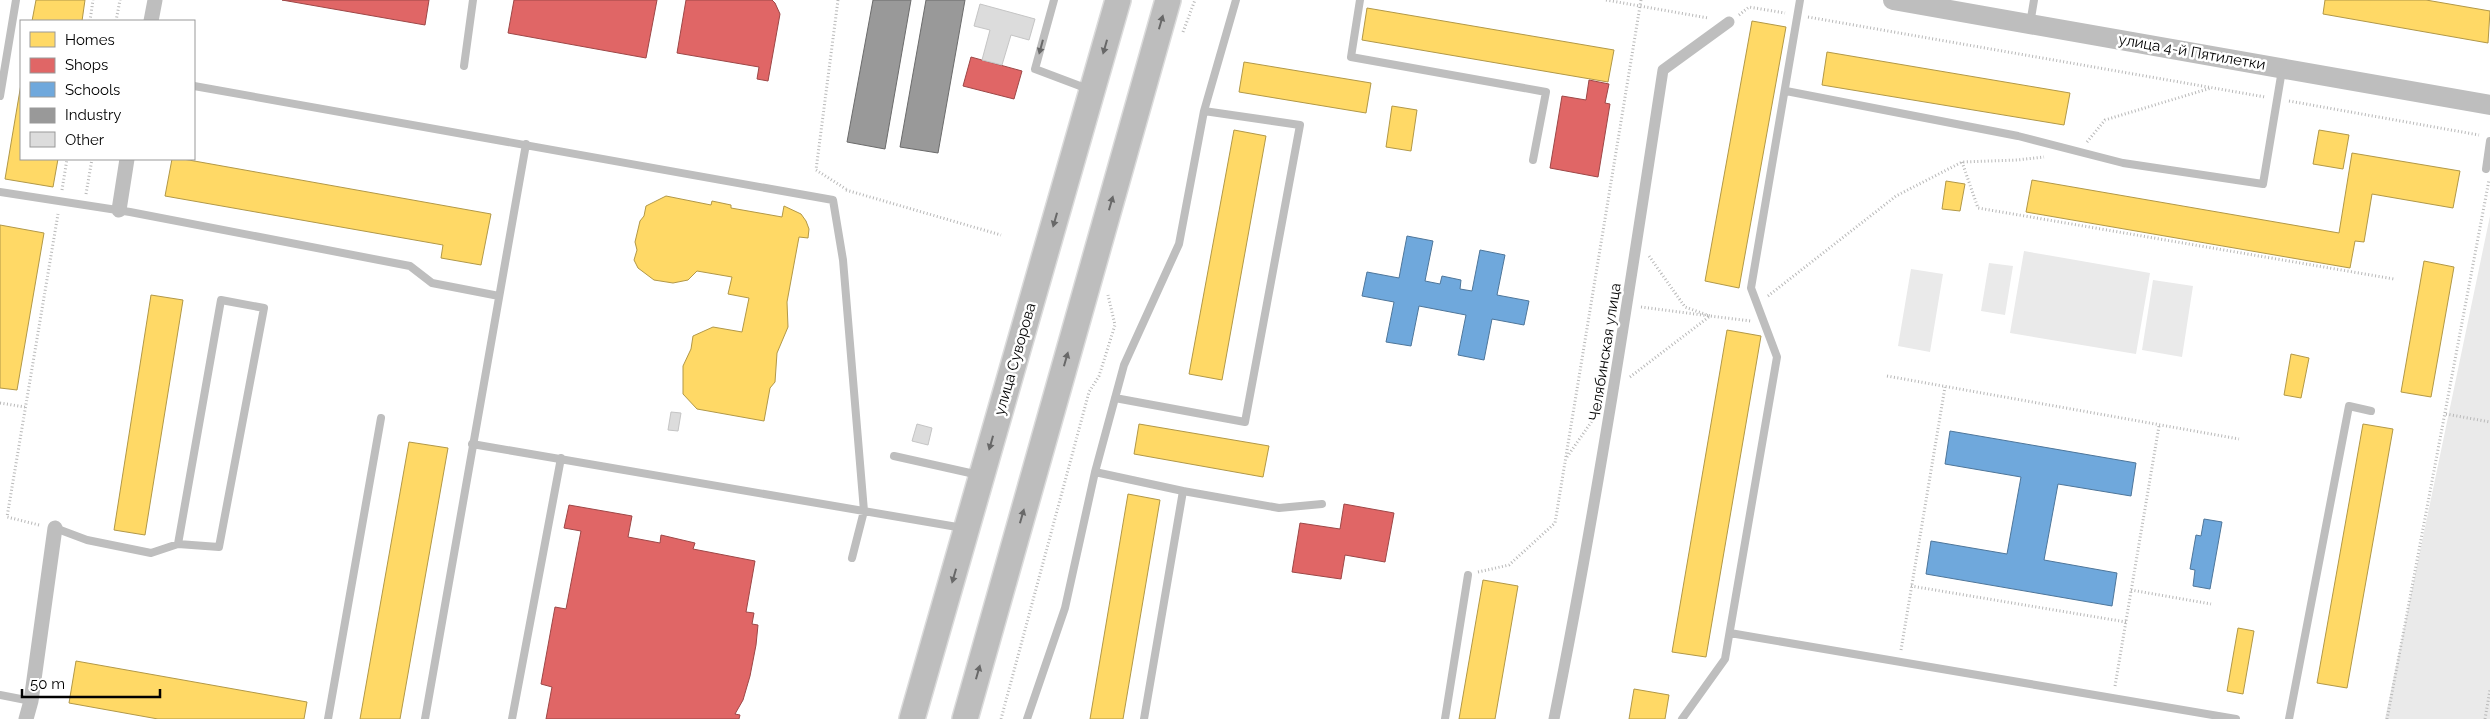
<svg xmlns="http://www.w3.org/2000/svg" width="2490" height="719" font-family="Raleway,sans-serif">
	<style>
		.green { fill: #eaeaea }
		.homes { fill: #ffd966; stroke: #b29847 }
		.shops { fill: #e06666; stroke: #9d4747 }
		.schools { fill: #6fa8dc; stroke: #4e769a }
		.industry { fill: #999; stroke: #6b6b6b }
		.building { fill: #dcdcdc; stroke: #c5c5c5 }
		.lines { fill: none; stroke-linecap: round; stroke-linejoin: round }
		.primary-casing { stroke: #dbdbdb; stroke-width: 28 }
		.path { stroke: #b8b8b8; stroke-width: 3; stroke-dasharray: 1 2.5; stroke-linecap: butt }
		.service { stroke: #bebebe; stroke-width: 8 }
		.pedestrian { stroke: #bebebe; stroke-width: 11 }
		.minor { stroke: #bebebe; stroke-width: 15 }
		.tertiary { stroke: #bebebe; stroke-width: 20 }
		.primary { stroke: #bdbdbd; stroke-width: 25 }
		.oneway { fill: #686868 }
		.labels { text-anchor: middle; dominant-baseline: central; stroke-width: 5; stroke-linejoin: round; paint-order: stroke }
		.street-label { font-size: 15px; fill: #000; stroke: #fff }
	</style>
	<rect width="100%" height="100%" fill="#fff"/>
	<path class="green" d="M2490 216V719H2385Z
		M2024 251 2150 273 2136 354 2010 333Z
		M1989 263 2013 266 2005 315 1981 311Z
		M1911 269 1943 274 1930 352 1898 346Z
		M2153 280 2193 286 2182 357 2142 350Z"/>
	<path class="homes" d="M36 0H85L82 21H32Z
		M2325 0H2426L2490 11 2488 43 2323 14Z
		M1367 8 1614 50 1608 82 1362 40Z
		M1752 21 1786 27 1739 288 1705 281Z
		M1827 52 2070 93 2064 125 1822 85Z
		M1244 62 1371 83 1366 113 1239 92Z
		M21 84V159H58L53 187 5 179Z
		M1392 106 1417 110 1411 151 1386 147Z
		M1234 130 1266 136 1222 380 1189 374Z
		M2319 130 2349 135 2343 169 2313 164Z
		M2352 153 2460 171 2453 208 2372 194 2364 242 2355 241 2350 268 2026 212 2032 180 2339 233Z
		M172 159H183L491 214 481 265 441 258 443 245 165 196Z
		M1946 181 1965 184 1960 211 1942 209Z
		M666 196 711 205 712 201 731 205V208L782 217 784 206 801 214 806 221 809 229 808 238 799 237 787 302 788 327 777 353 775 382 770 388 764 421 697 409 683 394V366L691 349 693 336 713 327 742 332 749 298 728 294 732 277 697 271 688 280 673 283 654 280 638 268 634 260 637 250 635 242 640 221 644 216 646 206Z
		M0 225 44 233 17 390 0 388Z
		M2424 261 2454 267 2431 397 2401 392Z
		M151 295 183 300 145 535 114 530Z
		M1727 330 1761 336 1706 657 1672 652Z
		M2291 354 2309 358 2301 398 2284 395Z
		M1139 424 1269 446 1263 477 1134 454Z
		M2363 424 2393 429 2347 688 2317 683Z
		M409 442 448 448 400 719H360Z
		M1128 494 1160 500 1123 719H1090Z
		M1483 580 1518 586 1495 719H1459Z
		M2238 628 2254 631 2243 694 2227 691Z
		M76 661 307 702 304 719H158L69 703Z
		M1634 689 1669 695 1665 719H1629Z"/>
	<path class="shops" d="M282 0H429L425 25Z
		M514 0H657L646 58 508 33Z
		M686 0H772L775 3 780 14 768 81 757 79 759 67 677 53Z
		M971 57 1022 71 1014 99 963 86Z
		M1589 80 1609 84 1605 103 1610 104 1598 177 1550 168 1562 96 1586 100Z
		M1344 504 1394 513 1385 562 1345 555 1341 579 1292 572 1300 523 1340 529Z
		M569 505 632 516 628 537 660 543 661 535 695 543 693 549 755 561 746 612 754 613 752 624 758 625 756 645 750 676 743 700 735 714 740 715 739 719H546L552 687 541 684 555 607 566 609 581 531 564 528Z"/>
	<path class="schools" d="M1407 236 1433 241 1425 281 1440 284 1442 276 1461 280 1460 289 1472 291 1480 250 1505 255 1497 295 1529 301 1524 325 1492 319 1484 360 1458 355 1466 315 1419 306 1411 346 1386 342 1394 302 1362 296 1367 272 1399 278Z
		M1950 431 2136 463 2131 496 2058 484 2044 560 2117 573 2112 606 1926 574 1931 541 2007 554 2021 477 1945 464Z
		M2204 519 2222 522 2210 589 2193 586 2195 570 2190 569 2196 535 2201 536Z"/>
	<path class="industry" d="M873 0H911L885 149 847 142Z
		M926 0H965L938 153 900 147Z"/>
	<path class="building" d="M980 4 1035 19 1029 40 1011 35 1002 65 982 60 990 30 974 26Z
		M671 412 681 413 678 431 668 430Z
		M917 424 932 428 928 445 912 441Z"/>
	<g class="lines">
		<g class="primary-casing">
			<path id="primary" d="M912 719 1118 0
				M965 719 1168 0"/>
		</g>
		<path class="path" d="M838 0 816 170 846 189
			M1606 0 1708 18
			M1739 15 1749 7 1785 13
			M1808 17 2265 97
			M90 21 93 0
			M116 21 120 0
			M1183 32 1195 0
			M2289 101 2479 135
			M2087 142 2105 120 2211 88
			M1962 162 1978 208 2394 279
			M62 190 67 159
			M846 190 1001 235
			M86 194 92 159
			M1768 296 1896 196 1962 162 2017 160 2044 157
			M1641 307 1710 316 1685 307 1649 256
			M1887 376 2239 439
			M1630 377 1710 316 1751 321
			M0 403 25 407
			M2446 414 2490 422
			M1567 457 1592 421
			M39 525 7 517 58 214
			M1478 572 1509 565 1555 523 1641 0
			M1911 586 2126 622
			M2131 590 2211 604
			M1901 650 1945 387
			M2115 686 2159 426
			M1001 719 1089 392 1099 376 1115 325 1108 295
			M2387 719 2489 180
			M2485 719 2490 690"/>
		<path class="service" d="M1054 0 1035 69 1088 89
			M1360 0 1351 57 1546 92 1533 160
			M2030 24 2034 0
			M464 66 473 0
			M194 86 833 200 843 260 864 511 852 558
			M1786 91 2018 136 2123 163 2263 184 2282 70
			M0 96 16 0
			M2486 169 2490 141
			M0 192 130 212 410 266 432 283 499 296
			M1115 398 1245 422 1300 125 1204 111
			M472 444 963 528
			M894 456 979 475
			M1095 472 1183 491 1144 719
			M1183 491 1279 508 1322 504
			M55 528 87 540 151 553 178 544 221 300 264 308 219 547 178 544
			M1730 633 2236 719
			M0 695 31 701
			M328 719 381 418
			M425 719 526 144
			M512 719 561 458
			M1027 719 1065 608 1095 472 1124 365 1179 244 1204 111 1236 0
			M1445 719 1468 575
			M1682 719 1725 659 1777 357 1751 288 1800 0
			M2289 719 2349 406 2371 411"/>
		<path class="pedestrian" d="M1554 719C1597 504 1630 287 1663 70L1729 22"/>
		<path class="minor" d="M151 21 155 0
			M119 210 127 159
			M26 719 31 701 55 528"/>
		<path class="tertiary" d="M1893 0 2490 105"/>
		<use href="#primary" class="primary"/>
	</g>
	<defs><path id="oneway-solid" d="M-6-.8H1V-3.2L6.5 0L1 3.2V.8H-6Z" transform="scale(1.25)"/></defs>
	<g class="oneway">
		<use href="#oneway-solid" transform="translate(1161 22) rotate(-74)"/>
		<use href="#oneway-solid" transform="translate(1041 47) rotate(105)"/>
		<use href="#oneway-solid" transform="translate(1105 47) rotate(106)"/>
		<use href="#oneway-solid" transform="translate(1111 203) rotate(-74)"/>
		<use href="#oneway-solid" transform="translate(1055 220) rotate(106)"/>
		<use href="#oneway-solid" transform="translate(1066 359) rotate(-74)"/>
		<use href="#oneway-solid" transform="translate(991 443) rotate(106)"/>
		<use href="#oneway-solid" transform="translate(1022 516) rotate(-74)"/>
		<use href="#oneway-solid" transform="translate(954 576) rotate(106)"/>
		<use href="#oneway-solid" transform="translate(978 672) rotate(-74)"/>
	</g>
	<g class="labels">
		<g class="street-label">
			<text transform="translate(2192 52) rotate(10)">улица 4-й Пятилетки</text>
			<text transform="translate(1605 352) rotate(-81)">Челябинская улица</text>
			<text transform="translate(1015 359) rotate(-74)">улица Суворова</text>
		</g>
	</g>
	<rect x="20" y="20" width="175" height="140" fill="#ffffff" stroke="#999999"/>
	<rect x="30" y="32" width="25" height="15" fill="#ffd966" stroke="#999999"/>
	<text x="65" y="45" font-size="15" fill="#000000">Homes</text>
	<rect x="30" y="58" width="25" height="15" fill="#e06666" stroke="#999999"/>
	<text x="65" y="70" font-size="15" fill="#000000">Shops</text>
	<rect x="30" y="82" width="25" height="15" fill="#6fa8dc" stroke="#999999"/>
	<text x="65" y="95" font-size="15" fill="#000000">Schools</text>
	<rect x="30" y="108" width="25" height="15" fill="#999999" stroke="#999999"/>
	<text x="65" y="120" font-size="15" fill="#000000">Industry</text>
	<rect x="30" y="132" width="25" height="15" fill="#dcdcdc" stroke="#999999"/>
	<text x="65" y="145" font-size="15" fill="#000000">Other</text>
	<path d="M22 689v8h138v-8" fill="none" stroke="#000000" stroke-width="2.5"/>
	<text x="30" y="689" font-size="15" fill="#000000" stroke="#ffffff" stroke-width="4" paint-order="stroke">50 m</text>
</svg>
